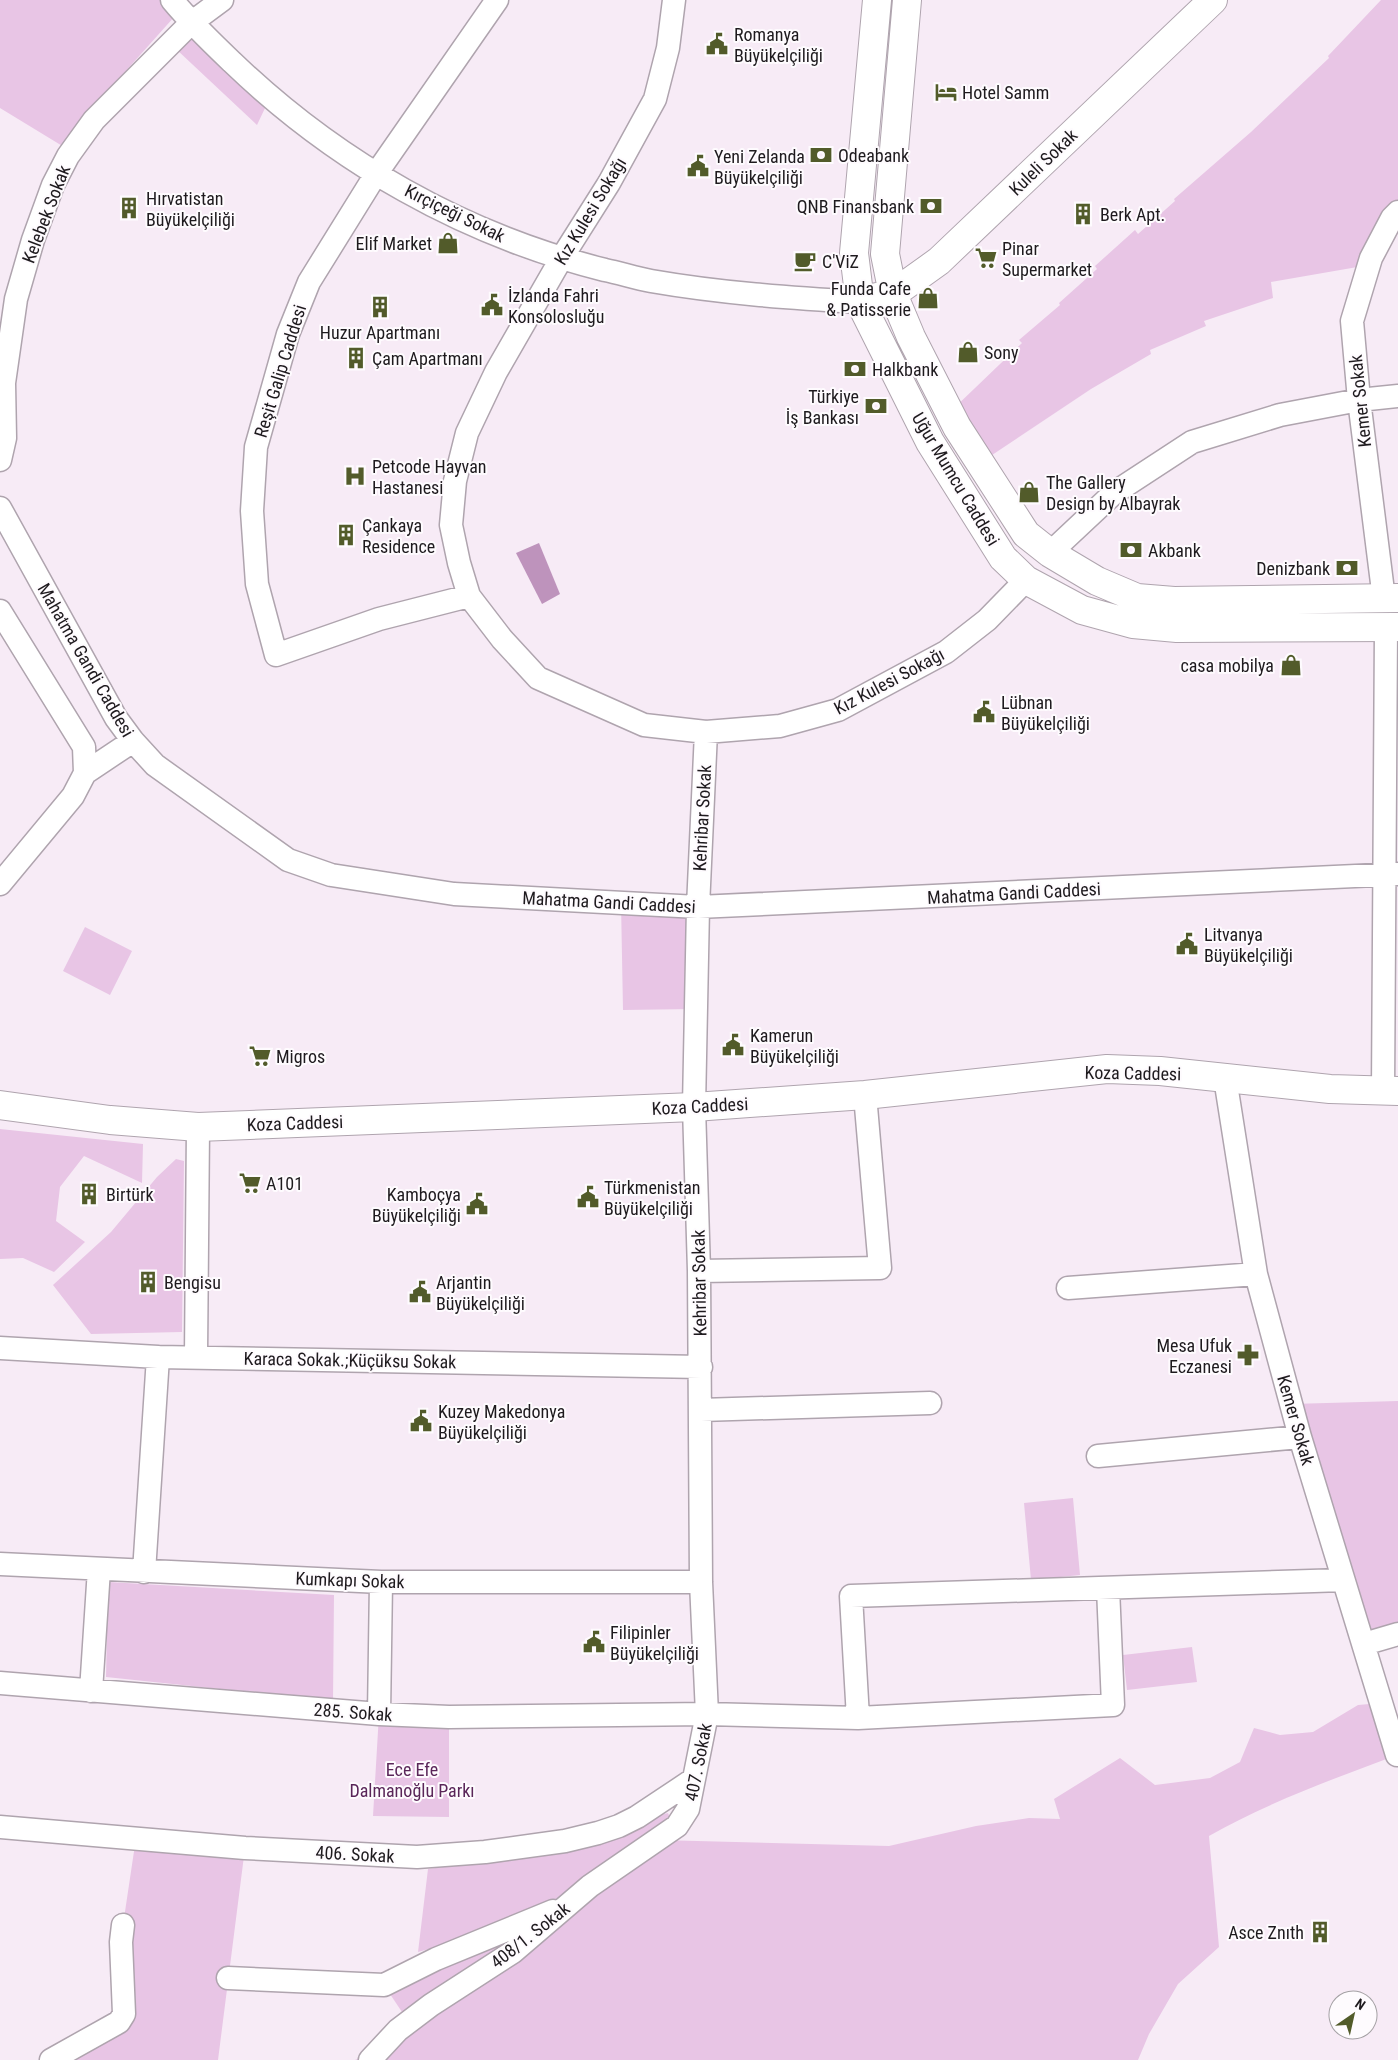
<svg xmlns="http://www.w3.org/2000/svg" width="1398" height="2060" font-family="'Roboto Condensed',sans-serif">
	<style>
		.green { fill: #e8c5e5 }
		.water { fill: #be93bc }
		.lines { fill: none; stroke-linecap: round; stroke-linejoin: round }
		.street-casing { stroke: #afa4ae; stroke-width: 25 }
		.secondary-casing { stroke: #afa4ae; stroke-width: 30 }
		.street { stroke: #fff; stroke-width: 22 }
		.secondary { stroke: #fff; stroke-width: 28 }
		.labels { text-anchor: middle; dominant-baseline: central; stroke-width: 4; stroke-linejoin: round; paint-order: stroke }
		.poi-label { font-size: 18px; fill: #1e1a1e; stroke: #fefbfe; text-anchor: start }
		.street-label { font-size: 18px; fill: #1e1a1e; stroke: #fefbfe }
		.park-label { font-size: 18px; fill: #5a2659; stroke: #fefbfe }
	</style>
	<rect width="100%" height="100%" fill="#f7ebf6"/>
	<path class="green" d="M0 0H162L175 16 115 83 64 147 0 108Z
		M1381 0H1398V212L1369 265 1271 282 1273 298 1204 321 1206 326 1150 350 1151 354 1091 389 980 463 950 412 1022 343 1019 340 1060 305 1059 303 1097 269 1095 266 1135 230 1138 234 1175 201 1174 199 1251 132 1329 58 1328 56Z
		M191 33 266 106 257 125 176 49Z
		M621 903 698 907 695 1009 623 1010Z
		M85 927 132 951 110 995 63 971Z
		M0 1129 143 1144 142 1183 84 1156 60 1187 56 1221 85 1242 54 1272 23 1258 0 1259Z
		M176 1159 184 1161 182 1332 91 1334 53 1285 111 1232 157 1177Z
		M1398 1401V1634L1364 1644 1291 1404Z
		M1073 1498 1080 1575 1031 1580 1024 1503Z
		M108 1582 334 1595 333 1701 106 1677Z
		M1192 1647 1197 1682 1127 1690 1123 1655Z
		M1381 1703 1397 1755C1333 1779 1269 1802 1209 1836L1219 1947 1178 1984 1149 2034 1138 2060H355C382 2050 395 2040 402 2012L384 1985 526 1921 659 1840 889 1846 976 1826 1029 1818 1060 1819 1054 1799 1120 1758 1155 1785 1210 1778 1240 1762 1254 1728 1280 1735 1313 1732 1358 1705Z
		M379 1714 449 1717V1817L373 1816Z
		M668 1813 672 1823 551 1902 447 1944 418 1952 428 1869 493 1860Z
		M136 1838 245 1848 218 2060H51L119 2022 123 1925Z"/>
	<path class="water" d="M539 543 560 594 542 604 516 553Z"/>
	<g class="lines">
		<g class="street-casing">
			<path id="street" d="M172 0C191 23 211 42 232 62 336 162 464 235 605 270 620 273 635 278 651 281 720 293 790 298 860 302
				M674 0 668 48 655 99 609 183 561 259 496 372 467 433 455 481 451 525 459 563 469 596 502 639 538 678 644 725 706 732 780 726 838 710 946 652 987 620 1026 580
				M0 460 5 438 4 383 16 299 33 240 53 185 68 156 94 120 191 23 222 0
				M0 508 116 718 133 741 155 765 288 860 331 875 454 894 698 907 1398 874
				M1050 553 1114 493 1192 442 1280 415 1359 400 1398 396
				M469 596 379 619 276 655 257 584 252 511 256 447 288 334 309 282 376 174 497 0
				M1384 599 1359 400 1352 321 1371 258 1392 218 1398 212
				M0 611 84 747 85 773 73 796 0 884
				M85 773 133 741
				M1225 1078 1256 1274 1300 1437 1397 1755
				M1383 1092 1386 628
				M699 1271 880 1268 865 1095
				M1068 1288 1256 1274
				M0 1348 158 1357 701 1367
				M196 1356 198 1127
				M701 1410 930 1403
				M1098 1456 1300 1437
				M0 1564 381 1582H701
				M144 1572 158 1357
				M1364 1644 1398 1634
				M0 1683 379 1714 449 1717 707 1714 858 1718 851 1596 1343 1580
				M91 1691 99 1569
				M379 1714 381 1582
				M858 1718 1113 1705 1108 1588
				M0 1827 245 1848 417 1857 485 1852 565 1841 598 1833 619 1826 637 1817 694 1779
				M228 1978 384 1985 436 1959 553 1911
				M51 2060 119 2022 124 2014 121 1942 123 1925
				M370 2060 398 2030 431 2005 513 1952 590 1886 677 1826 688 1809 707 1714 701 1582 699 1271 694 1107 698 907 706 732"/>
		</g>
		<g class="secondary-casing">
			<path id="secondary" d="M877 0 854 253 860 302 930 442 1003 558 1026 580 1082 610 1133 624 1177 628 1398 627
				M907 0 885 254 893 294 911 337 957 427 1026 534 1050 553 1097 581 1137 598 1174 601 1398 598
				M877 297 893 294 939 261 1213 0
				M0 1105 110 1120 198 1127 694 1107 865 1095 1107 1069 1160 1071 1330 1089 1398 1091"/>
		</g>
		<use href="#street" class="street"/>
		<use href="#secondary" class="secondary"/>
	</g>
	<defs>
		<g id="civic-bare" transform="scale(1.725)"><path d="M-.6-6.5H3V-4.5H.6V-3L4-1V1h2V6H-6V1h2V-1L-.6-3ZM-1.2 2.5V6h2.4V2.5Z" fill="#525b2a" stroke="#fefbfe" stroke-width="2.5" paint-order="stroke"/></g>
		<g id="hotel-bare" transform="scale(1.725)"><path d="M-6-4.5h1.5V1H6V5H4.5V3h-9V5H-6ZM-4 0a1.8 1.8 0 1 1 3.6 0ZM.5 0V-2.5h3Q6-2.5 6 0Z" fill="#525b2a" stroke="#fefbfe" stroke-width="2.5" paint-order="stroke"/></g>
		<g id="bank-bare" transform="scale(1.725)"><path d="M-6-4H6V4H-6ZM0-2.3a2.3 2.3 0 1 0 0 4.6a2.3 2.3 0 1 0 0-4.6Z" fill="#525b2a" stroke="#fefbfe" stroke-width="2.5" paint-order="stroke"/></g>
		<g id="building-bare" transform="scale(1.725)"><path d="M-4-6H4V6H1V3H-1V6H-4ZM-2.5-4.3h1.7v1.8h-1.7ZM.8-4.3h1.7v1.8H.8ZM-2.5-1h1.7V.8h-1.7ZM.8-1h1.7V.8H.8Z" fill="#525b2a" stroke="#fefbfe" stroke-width="2.5" paint-order="stroke"/></g>
		<g id="shop-bare" transform="scale(1.725)"><path d="M-5-2.5h2.3a2.7 3.5 0 0 1 5.4 0H5L5.5 6h-11ZM-1.5-2.5h3a1.5 2.3 0 0 0-3 0Z" fill="#525b2a" stroke="#fefbfe" stroke-width="2.5" paint-order="stroke"/></g>
		<g id="supermarket-bare" transform="scale(1.725)"><path d="M-6-5.5h2.5l.6 2H6L4.5 2H-2.5L-4.4-4H-6ZM-1.5 3.2a1.3 1.3 0 1 0 .1 0ZM3 3.2a1.3 1.3 0 1 0 .1 0Z" fill="#525b2a" stroke="#fefbfe" stroke-width="2.5" paint-order="stroke"/></g>
		<g id="cafe-bare" transform="scale(1.725)"><path d="M-5.5-4.5H6V0H3Q3 3.5 0 3.5H-2.5Q-5.5 3.5-5.5 0ZM3-3.2v2h1.7v-2ZM-6 4.5H4V6H-6Z" fill="#525b2a" stroke="#fefbfe" stroke-width="2.5" paint-order="stroke"/></g>
		<g id="hospital-bare" transform="scale(1.725)"><path d="M-5-5h3v3.5h4V-5h3V5h-3V1.5h-4V5h-3Z" fill="#525b2a" stroke="#fefbfe" stroke-width="2.5" paint-order="stroke"/></g>
		<g id="pharmacy-bare" transform="scale(1.725)"><path d="M-2-6h4v4h4v4h-4v4h-4v-4h-4v-4h4Z" fill="#525b2a" stroke="#fefbfe" stroke-width="2.5" paint-order="stroke"/></g>
	</defs>
	<g fill-rule="evenodd">
		<use href="#civic-bare" x="717" y="44"/>
		<use href="#hotel-bare" x="946" y="92"/>
		<use href="#bank-bare" x="821" y="155"/>
		<use href="#civic-bare" x="698" y="166"/>
		<use href="#bank-bare" x="931" y="206"/>
		<use href="#building-bare" x="129" y="208"/>
		<use href="#building-bare" x="1083" y="214"/>
		<use href="#shop-bare" x="448" y="243"/>
		<use href="#supermarket-bare" x="986" y="258"/>
		<use href="#cafe-bare" x="805" y="261"/>
		<use href="#shop-bare" x="928" y="298"/>
		<use href="#civic-bare" x="492" y="305"/>
		<use href="#building-bare" x="380" y="307"/>
		<use href="#shop-bare" x="968" y="352"/>
		<use href="#building-bare" x="356" y="358"/>
		<use href="#bank-bare" x="855" y="369"/>
		<use href="#bank-bare" x="876" y="406"/>
		<use href="#hospital-bare" x="355" y="476"/>
		<use href="#shop-bare" x="1029" y="492"/>
		<use href="#building-bare" x="346" y="535"/>
		<use href="#bank-bare" x="1131" y="550"/>
		<use href="#bank-bare" x="1347" y="568"/>
		<use href="#shop-bare" x="1291" y="665"/>
		<use href="#civic-bare" x="984" y="712"/>
		<use href="#civic-bare" x="1187" y="944"/>
		<use href="#civic-bare" x="733" y="1045"/>
		<use href="#supermarket-bare" x="260" y="1056"/>
		<use href="#supermarket-bare" x="250" y="1183"/>
		<use href="#building-bare" x="89" y="1194"/>
		<use href="#civic-bare" x="588" y="1197"/>
		<use href="#civic-bare" x="477" y="1204"/>
		<use href="#building-bare" x="148" y="1282"/>
		<use href="#civic-bare" x="420" y="1292"/>
		<use href="#pharmacy-bare" x="1248" y="1355"/>
		<use href="#civic-bare" x="421" y="1421"/>
		<use href="#civic-bare" x="594" y="1642"/>
		<use href="#building-bare" x="1320" y="1932"/>
	</g>
	<g class="labels">
		<g class="poi-label">
			<text x="734" y="34">Romanya<tspan x="734" dy="21">Büyükelçiliği</tspan></text>
			<text x="962" y="92">Hotel Samm</text>
			<text x="838" y="155">Odeabank</text>
			<text x="714" y="156">Yeni Zelanda<tspan x="714" dy="21">Büyükelçiliği</tspan></text>
			<text x="146" y="198">Hırvatistan<tspan x="146" dy="21">Büyükelçiliği</tspan></text>
			<text x="914" y="206" text-anchor="end">QNB Finansbank</text>
			<text x="1100" y="214">Berk Apt.</text>
			<text x="432" y="243" text-anchor="end">Elif Market</text>
			<text x="1002" y="248">Pinar<tspan x="1002" dy="21">Supermarket</tspan></text>
			<text x="822" y="261">C'ViZ</text>
			<text x="911" y="288" text-anchor="end">Funda Cafe<tspan x="911" dy="21">&amp; Patisserie</tspan></text>
			<text x="508" y="295">İzlanda Fahri<tspan x="508" dy="21">Konsolosluğu</tspan></text>
			<text x="380" y="332" text-anchor="middle">Huzur Apartmanı</text>
			<text x="984" y="352">Sony</text>
			<text x="372" y="358">Çam Apartmanı</text>
			<text x="872" y="369">Halkbank</text>
			<text x="859" y="396" text-anchor="end">Türkiye<tspan x="859" dy="21">İş Bankası</tspan></text>
			<text x="372" y="466">Petcode Hayvan<tspan x="372" dy="21">Hastanesi</tspan></text>
			<text x="1046" y="482">The Gallery<tspan x="1046" dy="21">Design by Albayrak</tspan></text>
			<text x="362" y="525">Çankaya<tspan x="362" dy="21">Residence</tspan></text>
			<text x="1148" y="550">Akbank</text>
			<text x="1330" y="568" text-anchor="end">Denizbank</text>
			<text x="1274" y="665" text-anchor="end">casa mobilya</text>
			<text x="1001" y="702">Lübnan<tspan x="1001" dy="21">Büyükelçiliği</tspan></text>
			<text x="1204" y="934">Litvanya<tspan x="1204" dy="21">Büyükelçiliği</tspan></text>
			<text x="750" y="1035">Kamerun<tspan x="750" dy="21">Büyükelçiliği</tspan></text>
			<text x="276" y="1056">Migros</text>
			<text x="266" y="1183">A101</text>
			<text x="604" y="1187">Türkmenistan<tspan x="604" dy="21">Büyükelçiliği</tspan></text>
			<text x="106" y="1194">Birtürk</text>
			<text x="461" y="1194" text-anchor="end">Kamboçya<tspan x="461" dy="21">Büyükelçiliği</tspan></text>
			<text x="164" y="1282">Bengisu</text>
			<text x="436" y="1282">Arjantin<tspan x="436" dy="21">Büyükelçiliği</tspan></text>
			<text x="1232" y="1345" text-anchor="end">Mesa Ufuk<tspan x="1232" dy="21">Eczanesi</tspan></text>
			<text x="438" y="1411">Kuzey Makedonya<tspan x="438" dy="21">Büyükelçiliği</tspan></text>
			<text x="610" y="1632">Filipinler<tspan x="610" dy="21">Büyükelçiliği</tspan></text>
			<text x="1304" y="1932" text-anchor="end">Asce Znıth</text>
		</g>
		<g class="street-label">
			<text transform="translate(1043 162) rotate(-44)">Kuleli Sokak</text>
			<text transform="translate(590 211) rotate(-59)">Kız Kulesi Sokağı</text>
			<text transform="translate(455 213) rotate(26)">Kırçiçeği Sokak</text>
			<text transform="translate(46 214) rotate(-69)">Kelebek Sokak</text>
			<text transform="translate(280 371) rotate(-73)">Reşit Galip Caddesi</text>
			<text transform="translate(1360 401) rotate(-96)">Kemer Sokak</text>
			<text transform="translate(956 479) rotate(59)">Uğur Mumcu Caddesi</text>
			<text transform="translate(86 660) rotate(60)">Mahatma Gandi Caddesi</text>
			<text transform="translate(889 681) rotate(-28)">Kız Kulesi Sokağı</text>
			<text transform="translate(702 818) rotate(-87)">Kehribar Sokak</text>
			<text transform="translate(1014 893) rotate(-3)">Mahatma Gandi Caddesi</text>
			<text transform="translate(609 902) rotate(3)">Mahatma Gandi Caddesi</text>
			<text transform="translate(1133 1073) rotate(1)">Koza Caddesi</text>
			<text transform="translate(700 1106) rotate(-3)">Koza Caddesi</text>
			<text transform="translate(295 1123) rotate(-2)">Koza Caddesi</text>
			<text transform="translate(699 1283) rotate(-91)">Kehribar Sokak</text>
			<text transform="translate(350 1360) rotate(1)">Karaca Sokak.;Küçüksu Sokak</text>
			<text transform="translate(1296 1420) rotate(74)">Kemer Sokak</text>
			<text transform="translate(350 1580) rotate(2)">Kumkapı Sokak</text>
			<text transform="translate(353 1712) rotate(4)">285. Sokak</text>
			<text transform="translate(698 1762) rotate(-79)">407. Sokak</text>
			<text transform="translate(355 1854) rotate(3)">406. Sokak</text>
			<text transform="translate(530 1935) rotate(-38)">408/1. Sokak</text>
		</g>
		<g class="park-label">
			<text x="412" y="1769">Ece Efe<tspan x="412" dy="21">Dalmanoğlu Parkı</tspan></text>
		</g>
	</g>
	<g transform="translate(1353 2015) rotate(34)"><circle r="24" fill="#fefbfe" stroke="#a4a1a4"/>
	<path d="M0-4L9 19L0 12L-9 19Z" fill="#525b2a"/>
	<text y="-8" font-size="14" font-weight="bold" text-anchor="middle" fill="#1e1a1e">N</text>
	</g>
</svg>
